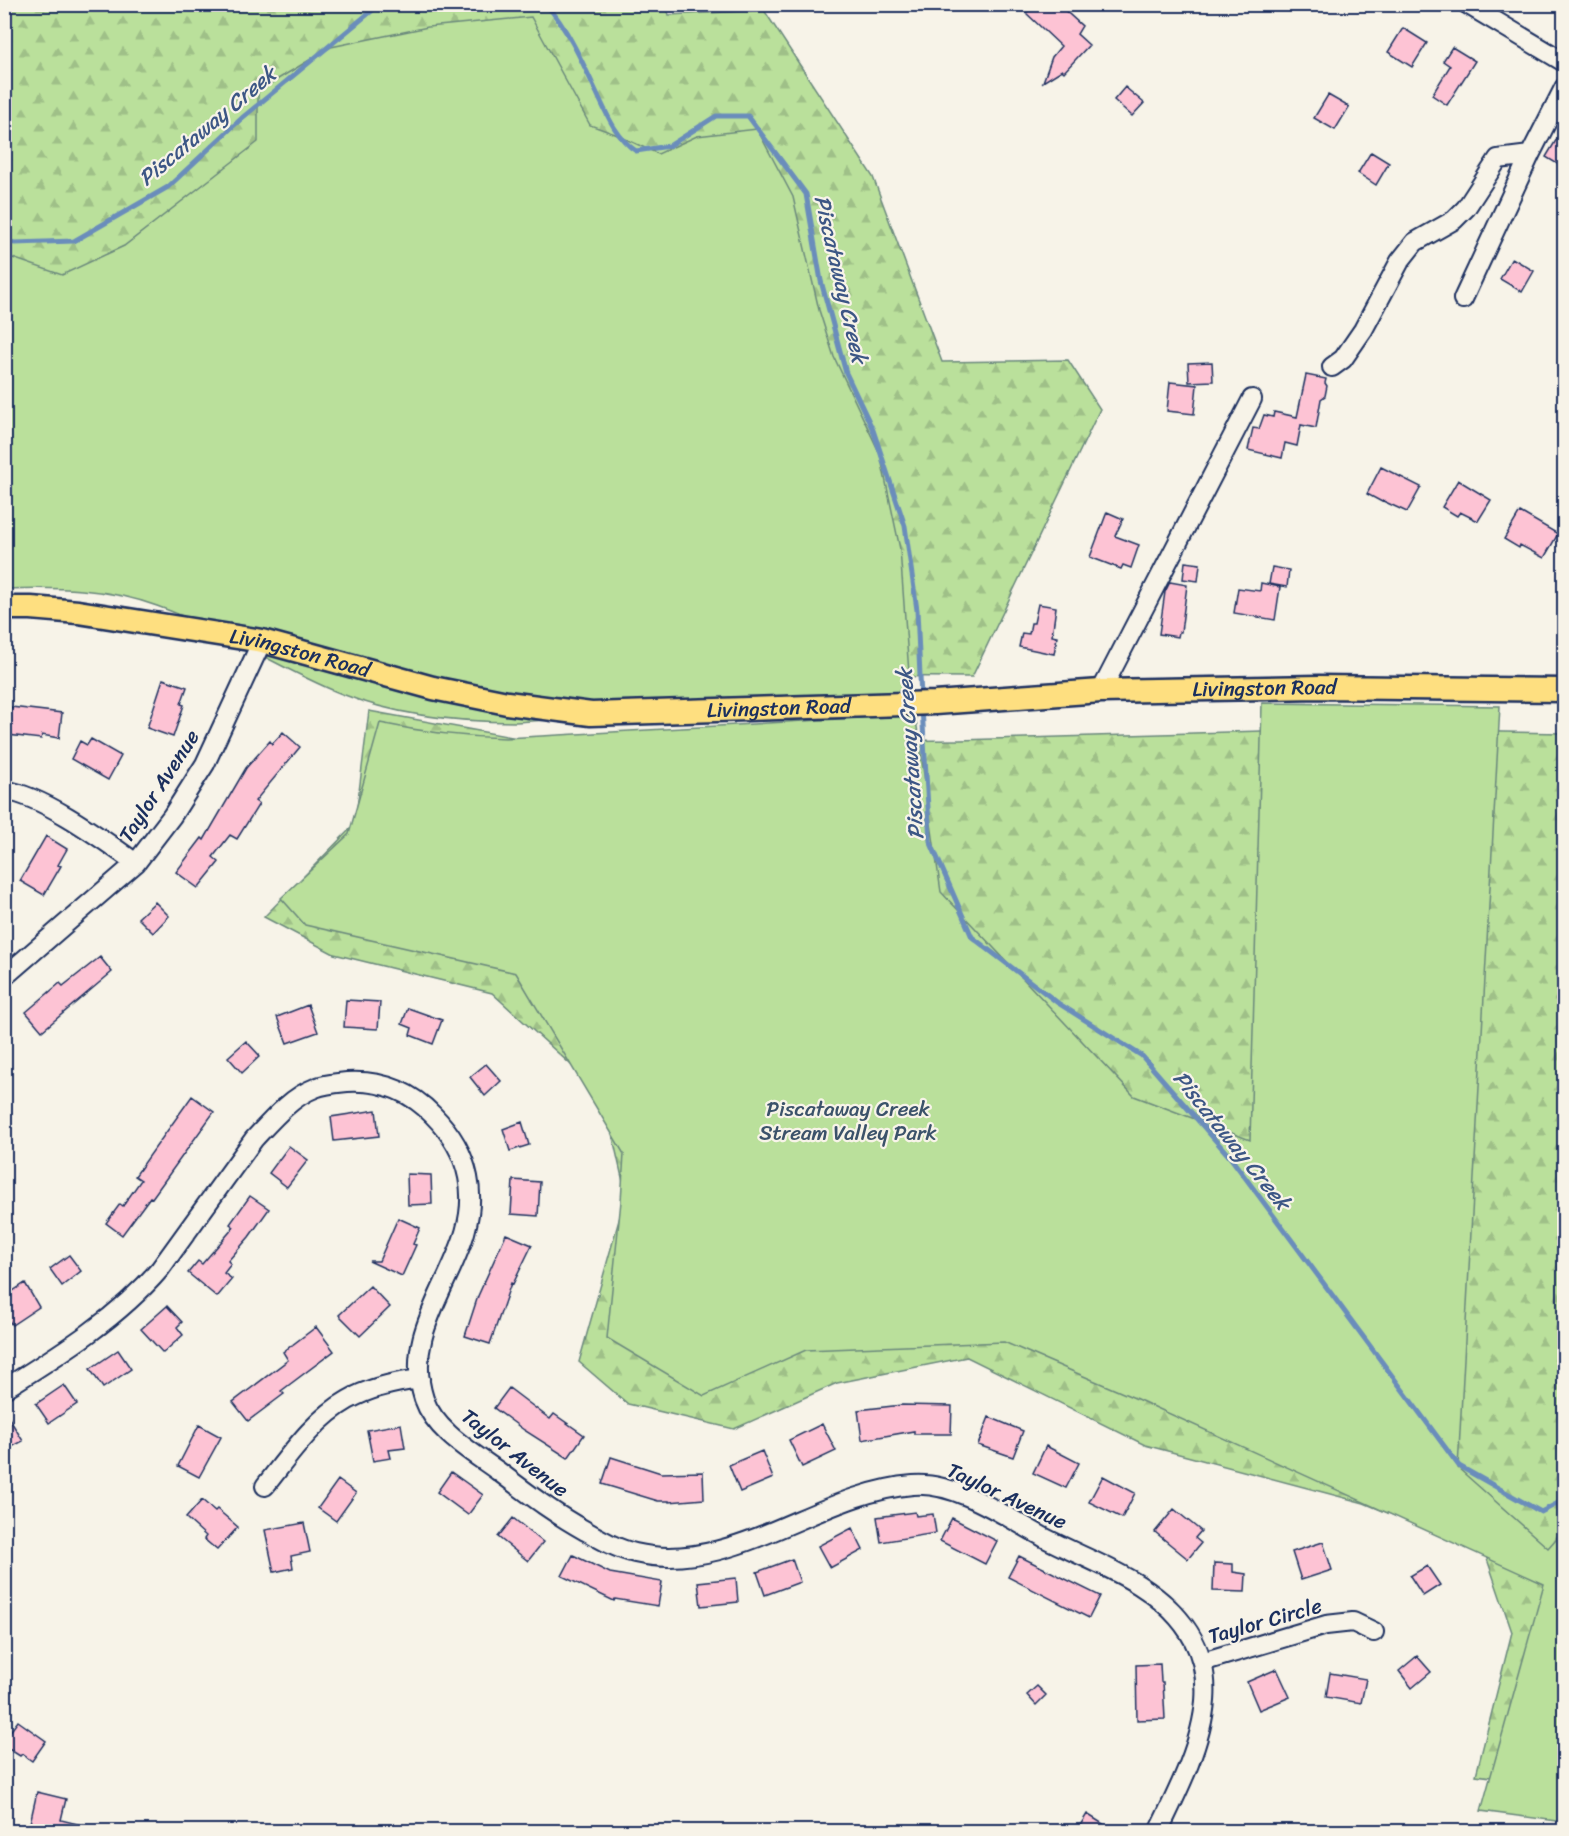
<svg xmlns="http://www.w3.org/2000/svg" width="1569" height="1836" font-family="Sriracha,sans-serif">
	<style>
		.forest { fill: url(#forest-firs); stroke: #6a887c; stroke-width: 1.5 }
		.green { fill: #bae09b; stroke: #6a887c; stroke-width: 1.5 }
		.lines { fill: none; stroke-linecap: round; stroke-linejoin: round }
		.stream { stroke: #6a8dbb; stroke-width: 5 }
		.building { fill: #fdc3d4; stroke: #1b2f5e; stroke-width: 1.5 }
		.minor-casing { stroke: #1b2f5e; stroke-width: 22 }
		.major-casing { stroke: #1b2f5e; stroke-width: 27 }
		.minor { stroke: #f7f3e8; stroke-width: 18 }
		.major { stroke: #fedf80; stroke-width: 22 }
		.labels { text-anchor: middle; dominant-baseline: central; stroke-width: 4.5; stroke-linejoin: round; paint-order: stroke }
		.street-label { font-size: 21px; fill: #1b2f5e; stroke: #f7f3e8 }
		.park-label { font-size: 21px; fill: #3b526a; stroke: #f7f3e8 }
		.water-label { font-size: 22px; font-style: italic; fill: #3c5685; stroke: #f7f3e8 }
	</style>
	<defs>
		<pattern id="forest-firs" width="22" height="20" patternUnits="userSpaceOnUse" patternTransform="scale(1.5)"><rect width="22" height="20" fill="#bae09b"/><path d="M5 1l3.5 6h-7zM16 11l3.5 6h-7z" fill="#9fc088"/></pattern>
	</defs>
	<rect width="100%" height="100%" fill="#f7f3e8"/>
	<filter id="ink" filterUnits="userSpaceOnUse"><feTurbulence type="fractalNoise" baseFrequency=".0167" numOctaves="2"/><feDisplacementMap in="SourceGraphic" scale="12" xChannelSelector="R" yChannelSelector="G"/><feConvolveMatrix kernelMatrix="1 2 1 2 8 2 1 2 1" color-interpolation-filters="sRGB"/></filter>
	<g filter="url(#ink)">
		<path class="forest" d="M665 4 669 15 764 10 873 177 942 362 1068 360 1100 409 972 677 808 676 5 568 4 5Z
			M369 711 550 744 960 740 1327 729 1564 733V1786L1476 1775 1512 1632 1485 1553 1364 1503 1145 1445 967 1357 837 1383 734 1429 628 1404 579 1362 626 1195 603 1094 492 993 334 954 264 917 355 824Z"/>
		<path class="green" d="M531 17 590 125 615 134 658 154 697 136 757 129 793 197 819 310 834 357 880 454 900 549 910 687 903 688 902 697 516 722C457 722 397 716 342 694 279 669 222 629 157 606 108 588 56 587 5 589L4 255 62 275 124 246 258 142V91L331 47 428 27Z
			M1262 703 1500 706 1458 1468 1548 1548 1564 1530V1822L1481 1811 1544 1584 1137 1399 1004 1342 806 1350 704 1396 607 1338 621 1201 624 1154 516 973 305 925 281 898 349 834 380 723C422 732 463 737 506 738L910 715 915 713 941 892 1134 1096 1250 1140Z"/>
		<g class="lines">
			<path class="stream" d="M546 4C567 28 582 61 595 89 606 112 615 137 636 151L669 146 716 116H748L806 194 821 281 846 373 873 430 905 526 917 610 921 698
				M4 241 15 243 74 241 168 187 242 118 380 4
				M922 708 930 841 972 937 1058 1003 1142 1056 1230 1157 1459 1466 1541 1512 1564 1500"/>
		</g>
		<path class="building" d="M1035 4H1047L1053 10 1060 6 1082 26 1077 34 1089 45 1064 72 1062 70 1043 82 1052 57 1061 46 1026 13Z
			M1403 28 1427 43 1412 67 1388 52Z
			M1452 47 1475 61 1447 105 1432 95 1450 66 1443 61Z
			M1125 87 1144 103 1132 116 1114 100Z
			M1328 95 1349 107 1335 130 1314 118Z
			M1564 127V168L1546 157Z
			M1371 152 1389 163 1376 185 1358 173Z
			M1512 258 1534 271 1522 292 1500 279Z
			M1212 362 1213 381 1189 382 1188 363Z
			M1306 375 1326 379 1325 383 1327 386 1325 396 1321 399 1316 428 1301 425 1297 446 1285 443 1282 458 1248 450 1253 428 1259 429 1264 415 1273 417 1274 412 1297 417Z
			M1170 382 1197 385 1194 414 1167 411Z
			M1381 467 1421 487 1407 512 1383 501 1382 502 1367 494Z
			M1458 480 1491 500 1478 521 1460 512 1457 516 1442 507Z
			M1107 512 1123 519 1115 536 1139 545 1131 568 1123 565 1121 569 1090 557Z
			M1520 512 1558 534 1544 558 1520 545 1519 548 1504 539Z
			M1185 562 1200 564 1198 581 1183 579Z
			M1272 567 1289 570 1287 587 1269 584Z
			M1170 582 1187 585 1181 632H1179L1178 637 1159 634 1165 592Z
			M1261 583 1280 587 1275 620 1234 613 1238 588 1260 591Z
			M1038 604 1056 607 1052 636 1057 637 1054 654 1019 647 1022 633 1029 634 1031 623H1034Z
			M163 679 187 687 181 704 184 705 173 737 147 728Z
			M11 707 62 713 59 738 42 735 41 739 8 735Z
			M283 732 300 747 255 801 259 804 237 839 230 835 213 857 219 862 198 888 176 872 202 838 204 840 246 768 270 741 272 744Z
			M91 739 121 756 108 780 71 759 80 741 87 745Z
			M46 836 67 849 58 865 61 866 44 895 20 881Z
			M155 902 169 916 153 933 138 918Z
			M100 957 112 972 42 1031 26 1012 60 983 63 986Z
			M346 1000 380 1002 378 1029 344 1027Z
			M308 1005 318 1032 287 1043 277 1017Z
			M408 1008 442 1020 433 1044 410 1035 412 1028 402 1024Z
			M246 1041 260 1056 242 1073 228 1057Z
			M486 1064 501 1081 485 1096 470 1077Z
			M192 1096 214 1112 152 1198 150 1197 122 1235 106 1223 120 1204 123 1206 141 1180 135 1176Z
			M376 1110 379 1136 334 1141 331 1117Z
			M522 1122 529 1145 510 1151 503 1129Z
			M289 1146 308 1160 287 1187 269 1173Z
			M407 1174 431 1175 432 1204 408 1205Z
			M513 1180 540 1182 538 1216 511 1214Z
			M250 1196 269 1209 249 1237 228 1261 231 1264 224 1273 232 1279 217 1297 188 1273 198 1261 202 1264 234 1227 230 1224Z
			M398 1218 420 1228 413 1244 416 1245 402 1276 369 1261H379Z
			M506 1234 532 1245 513 1284 511 1283 490 1344 465 1336 478 1296Z
			M69 1255 81 1271 62 1286 50 1269Z
			M25 1283 39 1307 12 1325 4 1314V1297Z
			M370 1286 390 1307 360 1336 339 1315Z
			M167 1306 182 1322 177 1327 183 1335 163 1353 141 1329Z
			M316 1327 334 1351 281 1391 284 1394 248 1421 233 1402 288 1360 283 1352Z
			M118 1350 131 1369 103 1388 90 1369Z
			M64 1385 77 1404 49 1423 36 1404Z
			M509 1388 550 1419 554 1414 584 1435 568 1458 524 1430 494 1408Z
			M902 1405 952 1406 951 1434H914V1431L862 1440 858 1410Z
			M4 1410 23 1441 4 1451Z
			M989 1417 1023 1431 1013 1457 978 1445Z
			M401 1424 405 1448 389 1450 391 1458 373 1461 367 1430Z
			M822 1424 836 1451 802 1467 789 1440Z
			M199 1425 221 1437 199 1477 178 1466Z
			M1046 1446 1079 1463 1066 1488 1033 1473Z
			M762 1451 773 1478 740 1492 729 1465Z
			M611 1457 661 1473 703 1472 704 1499 669 1502V1501H658L602 1484Z
			M451 1472 483 1495 468 1515 437 1492Z
			M1103 1476 1135 1493 1122 1518 1089 1502Z
			M338 1480 356 1493 336 1521 318 1508Z
			M202 1500 215 1511 217 1509 238 1527 217 1550 204 1539 206 1536 186 1518Z
			M1174 1509 1201 1531 1195 1538 1201 1543 1188 1559 1155 1532Z
			M915 1512 916 1516 933 1514 936 1533 881 1542 877 1517Z
			M513 1518 543 1542 528 1561 498 1537Z
			M952 1518 997 1541 985 1564 940 1541Z
			M304 1523 310 1552 291 1556 293 1568 274 1572 265 1530Z
			M852 1528 863 1550 830 1568 818 1546Z
			M1323 1542 1332 1570 1301 1580 1292 1552Z
			M573 1555 610 1573 662 1582 658 1606 615 1599 614 1601 562 1576Z
			M1019 1556 1100 1596 1089 1618 1008 1577Z
			M792 1559 800 1582 765 1595 757 1572Z
			M1214 1563 1233 1564V1572L1246 1574 1245 1592 1213 1591Z
			M1427 1566 1440 1585 1423 1596 1410 1576Z
			M736 1578 738 1602 701 1606 698 1582Z
			M1417 1656 1431 1672 1412 1688 1399 1671Z
			M1160 1664 1161 1682H1163L1165 1719 1137 1720 1136 1665Z
			M1277 1669 1290 1697 1259 1710 1247 1682Z
			M1330 1673 1366 1679 1361 1703 1326 1697Z
			M1037 1686 1046 1695 1036 1705 1027 1695Z
			M18 1721 46 1741 32 1761 22 1754 20 1756 4 1746V1740Z
			M37 1792 66 1799 61 1820 86 1826 85 1832H28Z
			M1087 1814 1116 1832H1076Z"/>
		<g class="lines">
			<g class="minor-casing">
				<path id="minor" d="M1467 4 1564 62
					M1463 299 1530 155 1564 88
					M1332 367 1343 359 1363 330 1400 261 1415 242 1454 220 1466 208 1498 159 1530 155
					M1101 691 1252 399
					M4 790C46 797 102 839 136 863
					M4 977 136 863 172 816 205 764 262 641
					M4 1389C60 1354 117 1319 160 1269L254 1139C271 1121 291 1097 315 1088 324 1084 337 1083 347 1082 381 1080 409 1090 433 1115 451 1133 463 1152 468 1177 485 1258 397 1316 424 1399 435 1431 472 1452 498 1471 526 1492 553 1513 584 1530 600 1539 617 1549 635 1553 732 1576 819 1492 913 1485 956 1481 1008 1518 1045 1538 1076 1554 1109 1566 1139 1585 1245 1653 1203 1740 1158 1832
					M265 1486C289 1456 314 1419 348 1400 369 1388 396 1382 420 1379
					M1202 1662 1326 1625 1353 1622 1374 1632"/>
			</g>
			<g class="major-casing">
				<g id="major">
					<path id="s1" d="M4 608H31L78 612 262 641 433 688 507 703 591 714 935 703 1101 691 1319 687 1564 690"/>
				</g>
			</g>
			<use href="#minor" class="minor"/>
			<use href="#major" class="major"/>
		</g>
	</g>
	<g class="labels">
		<g class="street-label">
			<text stroke="none"><textPath href="#s1" startOffset="300">Livingston Road</textPath></text>
			<text stroke="none"><textPath href="#s1" startOffset="1272">Livingston Road</textPath></text>
			<text stroke="none"><textPath href="#s1" startOffset="786">Livingston Road</textPath></text>
			<text transform="translate(159 786) rotate(-57)">Taylor Avenue</text>
			<text transform="translate(515 1453) rotate(38)">Taylor Avenue</text>
			<text transform="translate(1007 1496) rotate(25)">Taylor Avenue</text>
			<text transform="translate(1265 1621) rotate(-16)">Taylor Circle</text>
		</g>
		<g class="park-label">
			<text x="848" y="1109">Piscataway Creek<tspan x="848" dy="24">Stream Valley Park</tspan></text>
		</g>
		<g class="water-label">
			<text transform="translate(207 126) rotate(-40)">Piscataway Creek</text>
			<text transform="translate(841 279) rotate(77)">Piscataway Creek</text>
			<text transform="translate(910 754) rotate(-94)">Piscataway Creek</text>
			<text transform="translate(1232 1140) rotate(51)">Piscataway Creek</text>
		</g>
	</g>
	<rect width="1569" height="1836" fill="none" stroke="#f7f3e8" stroke-width="24"/>
	<rect x="12" y="12" width="1545" height="1812" fill="none" stroke="#1b2f5e" stroke-width="2" filter="url(#ink)"/>
</svg>
